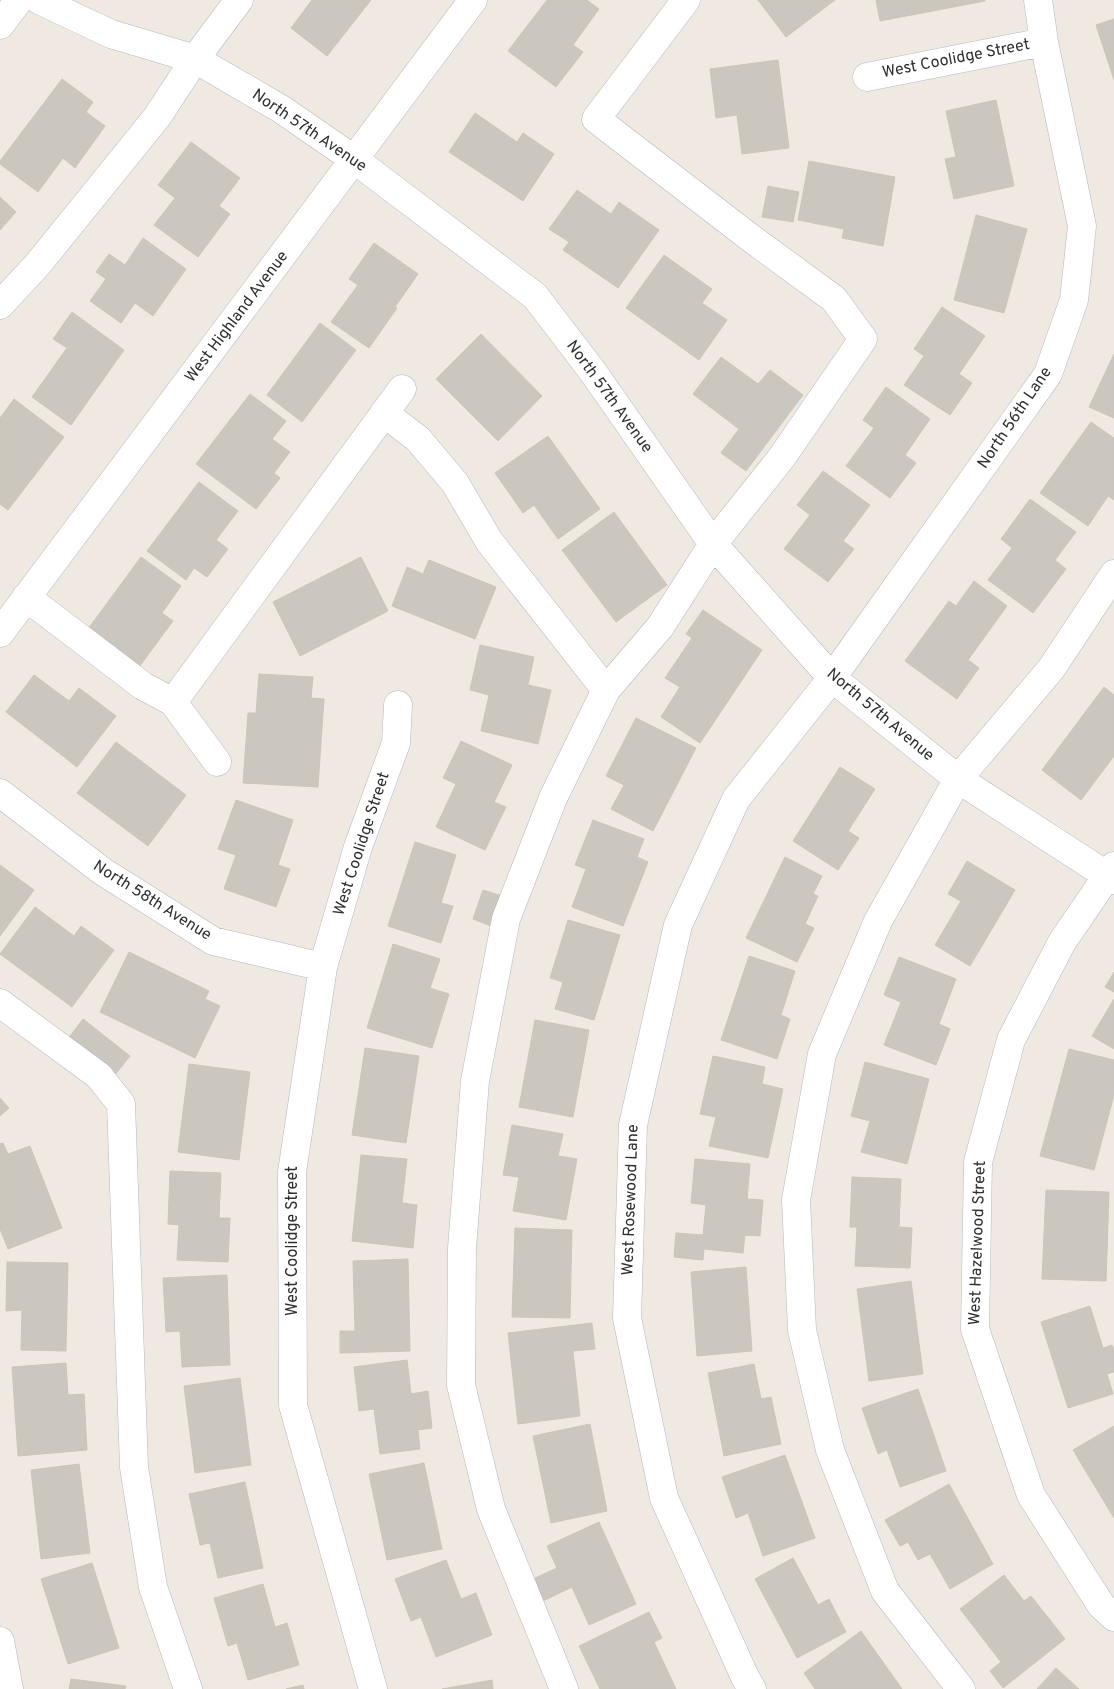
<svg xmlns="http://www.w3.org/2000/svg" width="1114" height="1689" font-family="Overpass,sans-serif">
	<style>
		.building { fill: #cbc7bf; stroke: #cbc5ba }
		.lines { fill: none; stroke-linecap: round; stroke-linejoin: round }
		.minor-casing { stroke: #b4b7c1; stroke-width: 29 }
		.minor { stroke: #fff; stroke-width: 28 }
		.labels { text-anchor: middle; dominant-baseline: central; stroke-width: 5; stroke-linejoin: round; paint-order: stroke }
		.street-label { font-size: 16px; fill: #2e2e2e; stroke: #fff }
	</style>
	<rect width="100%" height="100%" fill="#efe9e1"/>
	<path class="building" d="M312 0H371L327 56 291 28Z
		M547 0H587L599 9 573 45 583 52 556 87 508 51Z
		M758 0H835L786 37Z
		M876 0H985V1L880 21Z
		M1114 19V80L1096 25Z
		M778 60 789 148 742 154 737 115 716 118 710 69Z
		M62 79 93 102 86 112 105 126 75 168 63 158 38 192 0 164V161Z
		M996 100 1014 186 954 199 945 159 956 157 946 111Z
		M475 113 517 142 523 133 554 154 523 201 449 152Z
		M191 142 240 178 219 206 230 214 198 257 154 225 175 198 158 185Z
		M809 161 895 177 883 246 842 238 844 229 798 220Z
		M768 186 799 192 793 222 762 217Z
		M577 190 611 214 619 202 659 230 618 288 563 250 569 242 549 229Z
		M0 197 16 212 0 230Z
		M976 215 1027 229 1004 313 954 300Z
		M143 238 186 269 153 316 135 303 121 323 90 301 106 279 96 272 109 254 125 265Z
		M374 243 418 274 395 307 397 308 369 348 331 322 358 285 349 279Z
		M664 255 712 289 702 303 727 320 699 360 626 308Z
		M942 307 985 336 959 374 972 383 950 415 904 385 924 356 914 349Z
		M72 312 124 350 71 425 32 397 67 348 53 339Z
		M320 323 356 350 302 422 267 395Z
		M481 334 542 396 498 441 436 379Z
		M1114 354V418L1089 407Z
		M721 357 758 384 770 370 803 395 746 471 721 453 739 429 693 394Z
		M886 387 930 419 905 455 916 463 890 498 846 466 874 428 863 420Z
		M250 394 286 421 272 439 290 452 274 473 280 478 256 509 196 464Z
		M14 399 64 437 8 510 0 504V418Z
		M1091 422 1114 438V500L1108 496 1088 526 1040 493Z
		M548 436 600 509 558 539 534 505 523 513 495 473Z
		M823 471 870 505 843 541 854 549 828 582 784 549 810 515 797 505Z
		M199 482 238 511 216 540 228 549 207 577 194 568 186 580 147 551Z
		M1030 499 1076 532 1055 560 1066 569 1033 613 988 580 1012 548 1001 539Z
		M614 512 667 585 616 622 562 550Z
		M141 557 181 586 162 613 173 621 139 667 88 629Z
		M361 557 388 611 300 656 273 602Z
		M429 560 496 587 475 639 392 606 407 567 423 574Z
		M974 581 1007 606 968 660 979 668 957 699 905 661 949 601 956 606Z
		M703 610 762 650 700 743 661 717 680 687 665 678 692 638 686 634Z
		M480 645 534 657 528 685 551 690 538 744 481 731 489 695 470 690Z
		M259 674 313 677 311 698 324 699 318 787 243 783 248 713H256Z
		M34 675 69 701 79 688 116 716 77 767 6 712Z
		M1104 687 1114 695V756L1081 800 1042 770Z
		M636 718 696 748 653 831 611 809 624 785 606 776Z
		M461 741 512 765 494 802 506 807 485 850 436 827 456 784 443 778Z
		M116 742 186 795 148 846 77 793Z
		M840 767 875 789 848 831 859 838 838 870 793 841Z
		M236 800 293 820 278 865 290 869 276 907 224 889 236 855 218 849Z
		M593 820 644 839 637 857 648 862 623 926 572 907 586 869 575 865Z
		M415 842 456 855 441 903 453 906 441 943 388 926Z
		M785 857 822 876 813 894 818 896 805 924 814 928 797 962 746 938Z
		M967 861 1015 890 970 966 935 945 961 901 948 894Z
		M0 865 34 890 0 936Z
		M483 890 502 896 491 926 473 919Z
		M35 907 74 936 81 926 114 950 72 1007 0 954Z
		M568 920 620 935 594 1020 555 1009 563 982 550 978Z
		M393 944 440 959 430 988 449 994 432 1048 367 1028Z
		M129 952 209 991 205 999 220 1006 195 1058 100 1012Z
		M749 956 795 971 781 1015 790 1019 777 1059 721 1040Z
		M899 957 956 979 939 1024 950 1029 936 1065 884 1045 901 1002 884 995Z
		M1114 972V992L1105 987Z
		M1114 999V1049L1092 1036Z
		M83 1019 130 1056 114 1076 67 1040Z
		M535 1020 589 1030 573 1117 519 1107Z
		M365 1048 419 1056 406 1143 352 1135Z
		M1069 1049 1114 1060V1095L1094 1170 1040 1156Z
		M713 1056 765 1067 762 1084 783 1089 768 1158 709 1146 716 1117 700 1114Z
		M865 1062 929 1079 907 1164 861 1152 870 1121 851 1116Z
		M189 1064 250 1072 239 1160 178 1152Z
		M0 1098 9 1108 0 1116Z
		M512 1125 563 1134 558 1156 577 1159 566 1220 513 1211 519 1177 503 1175Z
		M3 1143 8 1154 30 1146 62 1228 8 1249 0 1229V1144Z
		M361 1155 407 1159 402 1203 417 1205 413 1248 352 1241Z
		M695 1159 750 1164 747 1199 763 1200 760 1236 745 1235 743 1253 704 1249 703 1260 674 1257 676 1233 703 1235 706 1205 691 1203Z
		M170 1171 221 1173 219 1218H230L228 1262 177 1260 179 1225 168 1224Z
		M852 1177 901 1179 899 1227 912 1228 910 1268 855 1266 857 1227H850Z
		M1046 1190 1109 1192 1106 1281 1042 1279Z
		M515 1228 572 1230 570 1318 512 1317Z
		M408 1259 410 1351 340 1353V1331H355L353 1261Z
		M7 1262 68 1263 66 1351 21 1350 22 1310 6 1311Z
		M746 1267 752 1351 697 1356 691 1272Z
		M227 1275 230 1365 182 1367 180 1331 166 1332 163 1278Z
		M911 1281 923 1374 869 1381 857 1289Z
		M1090 1306 1103 1348 1112 1345 1114 1350V1372L1107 1374 1113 1394 1068 1408 1041 1322Z
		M592 1323 595 1349 573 1351 580 1416 518 1424 508 1333Z
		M407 1360 411 1394 428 1391 432 1428 418 1430 420 1449 380 1454 374 1409 359 1411 354 1367Z
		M66 1363 68 1395 84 1394 87 1450 18 1456 12 1367Z
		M754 1364 761 1399 771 1397 781 1444 724 1456 708 1373Z
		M240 1378 251 1465 195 1473 184 1386Z
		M918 1389 946 1471 900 1487 887 1450 878 1454 862 1408Z
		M590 1424 607 1511 551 1523 533 1436Z
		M1114 1426V1518L1073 1450Z
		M785 1455 815 1538 763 1556 748 1513 736 1518 722 1477Z
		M424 1463 442 1549 387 1560 369 1474Z
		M79 1464 90 1553 41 1559 31 1470Z
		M245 1482 263 1568 218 1578 210 1543 200 1545 189 1494Z
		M949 1484 993 1564 950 1589 930 1554 918 1560 908 1542 900 1546 885 1520Z
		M599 1522 636 1604 589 1625 572 1587 541 1602 531 1580 557 1568 547 1546Z
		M793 1558 818 1605 829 1599 846 1632 797 1658 755 1579Z
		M446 1560 461 1599 476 1593 492 1635 436 1657 421 1617 411 1621 395 1579Z
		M92 1563 119 1648 68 1664 41 1579Z
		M1004 1575 1024 1601 1031 1596 1065 1639 1003 1688 990 1671 1001 1662 960 1609Z
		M263 1584 275 1627 287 1623 299 1665 248 1680 237 1643 228 1646 214 1598Z
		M649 1612 662 1638 654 1642 676 1689H600L579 1646Z
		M861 1631 902 1689H815L804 1673Z
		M1056 1668 1079 1689H1037Z
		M71 1679 126 1686 125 1689H69Z
		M492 1680 493 1689H442Z
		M303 1685 304 1689H286Z"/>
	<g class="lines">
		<g class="minor-casing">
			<path id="minor" d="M39 0 111 34 195 59 281 109 355 160 535 296 593 372 713 544 832 678 958 779 1114 880
				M0 25 19 0
				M867 77 1044 42
				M0 305 38 264 157 117 195 59 239 0
				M384 413 418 439 455 483 489 541 606 690
				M26 597 143 686 173 702 217 762
				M0 633 473 0
				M173 702 402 389
				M0 793 102 871 213 941 323 967
				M1114 866 1062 942 1011 1040 978 1162 975 1329 1031 1495 1101 1605 1114 1617
				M0 1003 99 1076 121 1104 134 1467 153 1587 188 1689
				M0 1641 9 1689
				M373 1689 293 1405 292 1172 323 967 358 847 396 743 398 705
				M564 1689 491 1509 461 1385 462 1248 475 1081 506 919 553 798 606 690 660 627 713 544 782 457 863 339 834 299 752 239 596 119 686 0
				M752 1689 745 1677 664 1498 627 1318 633 1125 678 925 736 799 832 678 1048 374 1074 300 1082 226 1044 42 1038 0
				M961 1689 885 1591 830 1450 802 1330 796 1200 822 1054 878 921 958 779 1051 669 1114 574"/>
		</g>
		<use href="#minor" class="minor"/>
	</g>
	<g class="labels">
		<g class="street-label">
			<text transform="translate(956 59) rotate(-11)">West Coolidge Street</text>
			<text transform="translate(309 131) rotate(34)">North 57th Avenue</text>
			<text transform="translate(237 317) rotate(-53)">West Highland Avenue</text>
			<text transform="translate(609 397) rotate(54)">North 57th Avenue</text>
			<text transform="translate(1015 418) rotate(-56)">North 56th Lane</text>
			<text transform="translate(880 715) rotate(40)">North 57th Avenue</text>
			<text transform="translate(362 844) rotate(-72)">West Coolidge Street</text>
			<text transform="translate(152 901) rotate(32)">North 58th Avenue</text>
			<text transform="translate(631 1200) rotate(-88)">West Rosewood Lane</text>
			<text transform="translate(293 1241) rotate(-90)">West Coolidge Street</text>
			<text transform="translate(978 1243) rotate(-88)">West Hazelwood Street</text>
		</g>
	</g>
</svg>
